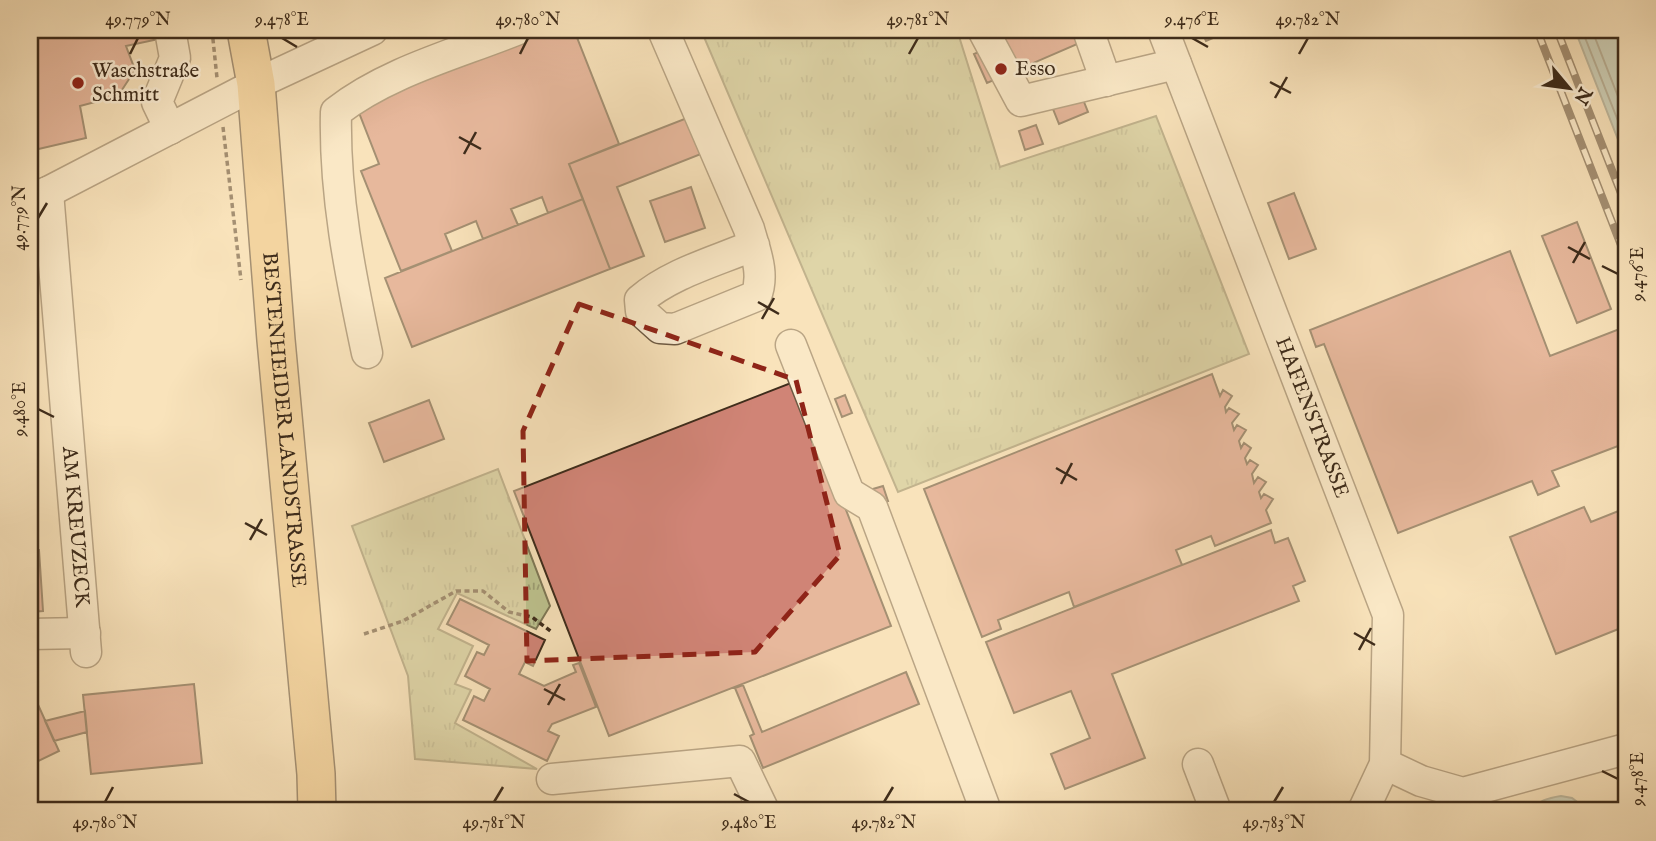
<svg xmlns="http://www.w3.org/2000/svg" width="1656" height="841" font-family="'IM FELL English',serif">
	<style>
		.grass { fill: url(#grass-tufts); stroke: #7e7856; stroke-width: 2 }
		.water { fill: #9ebdb6; stroke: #788378; stroke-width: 2 }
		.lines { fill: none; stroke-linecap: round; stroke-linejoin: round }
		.shore { stroke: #6e7468; stroke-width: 2 }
		.building { fill: #d08476; stroke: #3e2c1b; stroke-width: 2 }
		.minor-casing { stroke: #6d5a43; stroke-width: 33 }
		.major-casing { stroke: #3e2c1b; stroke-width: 40 }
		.path { stroke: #3e2c1b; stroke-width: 3.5; stroke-dasharray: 5 3.5; stroke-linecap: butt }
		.minor { stroke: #fbedd3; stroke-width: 30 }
		.major { stroke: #ecc27e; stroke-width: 37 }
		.rail-casing { stroke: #3e2c1b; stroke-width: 8 }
		.rail { stroke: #fbedd3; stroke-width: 5; stroke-dasharray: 16; stroke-linecap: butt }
		.marked { fill: none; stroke: #8f2418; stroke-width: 5; stroke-dasharray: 14 9; stroke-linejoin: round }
		.ticks { fill: none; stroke: #3e2c1b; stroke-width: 2.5 }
		.poi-dot { fill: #8f2418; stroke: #fbedd3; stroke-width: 2.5 }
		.labels { text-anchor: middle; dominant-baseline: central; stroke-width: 5; stroke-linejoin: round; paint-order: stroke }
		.poi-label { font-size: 21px; fill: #3e2c1b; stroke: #fbedd3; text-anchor: start }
		.street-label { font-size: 21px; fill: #3e2c1b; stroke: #fbedd3 }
		.neatline { fill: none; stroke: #3e2c1b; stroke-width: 2.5 }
		.ticks-label { font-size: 18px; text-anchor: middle; fill: #3e2c1b }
	</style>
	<defs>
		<pattern id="grass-tufts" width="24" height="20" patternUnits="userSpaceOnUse" patternTransform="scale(1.75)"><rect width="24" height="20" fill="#bec490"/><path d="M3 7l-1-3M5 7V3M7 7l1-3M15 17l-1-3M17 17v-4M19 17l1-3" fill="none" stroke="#9c9f75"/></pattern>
	</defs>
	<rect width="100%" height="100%" fill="#f9e3bb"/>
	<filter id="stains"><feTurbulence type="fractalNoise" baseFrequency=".00286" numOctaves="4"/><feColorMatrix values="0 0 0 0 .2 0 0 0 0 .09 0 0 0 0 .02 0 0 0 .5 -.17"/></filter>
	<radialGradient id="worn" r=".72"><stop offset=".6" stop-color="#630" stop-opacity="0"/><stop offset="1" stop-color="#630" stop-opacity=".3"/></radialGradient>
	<path class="grass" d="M701 30H957L1000 167 1156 116 1249 354 898 492Z
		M498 469 550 606 536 629 457 593 438 629 473 646 455 684 471 690 455 723 537 769 415 759 408 676 352 526Z"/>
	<path class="water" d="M1575 30H1626V160Z
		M1561 796 1572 798 1589 811H1529C1539 801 1547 798 1561 796Z"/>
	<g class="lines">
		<path class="shore" d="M1582 30 1626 141
			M1592 30 1626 117"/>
	</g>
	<path class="building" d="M30 30H152L154 40 126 46 135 70 118 96 80 106 86 138 30 151Z
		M545 30H574L619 144 569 164 583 199 548 213 542 197 511 209 518 225 483 239 476 221 445 234 452 251 401 271 361 171 379 164 356 105Z
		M997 30H1104L1105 32 987 83 974 54 1002 42Z
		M1201 30H1232L1206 41Z
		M1080 92 1088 112 1059 124 1051 104Z
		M687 118 701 154 617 187 644 256 610 269 569 164Z
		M1036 125 1043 144 1025 150 1019 131Z
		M691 187 705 228 665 242 650 201Z
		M1294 193 1316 249 1289 259 1268 203Z
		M583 199 610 269 412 347 385 278Z
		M1577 222 1611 309 1577 323 1542 236Z
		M1510 251 1550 356 1622 328 1626 340V443L1552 471 1559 486 1538 495 1532 481 1398 533 1324 344 1316 347 1310 330Z
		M1212 374 1220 396 1223 390 1232 396 1225 407 1226 412 1229 408 1239 414 1232 423 1234 430 1237 425 1246 430 1239 441 1241 448 1244 443 1251 448 1245 458 1247 464 1250 460 1258 465 1252 474 1254 483 1258 477 1266 482 1259 492 1261 498 1264 494 1273 499 1266 510 1271 523 1215 546 1211 536 1176 550 1182 565 1074 607 1069 592 998 620 1001 629 982 637 924 489Z
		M796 381 891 626 609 736 514 491Z
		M845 395 852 413 842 417 835 399Z
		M429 400 444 439 384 462 369 423Z
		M883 486 888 501 878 504 873 489Z
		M1584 507 1591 522 1626 508V626L1556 654 1510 537Z
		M1271 530 1275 543 1288 538 1305 581 1293 586 1299 601 1112 674 1145 758 1065 789 1051 754 1090 738 1071 691 1014 713 986 642Z
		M39 550 43 611 30 612V551Z
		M460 599 545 640 533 666 525 662 519 674 544 686 576 672 573 665 579 663 596 707 552 724 548 731 559 736 547 761 463 720 474 696 484 701 490 689 465 676 477 652 484 655 489 645 447 624Z
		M906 672 919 704 763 768 750 736 754 734 735 688 743 685 762 732Z
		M194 684 202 763 91 774 83 695Z
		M30 687 59 751 30 765Z
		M85 711 87 732 54 741 45 721Z"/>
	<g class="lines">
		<g class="minor-casing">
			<g id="minor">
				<path d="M170 30 175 58 157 102 170 129"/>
				<path d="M663 30 749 229C755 251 765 274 756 296L675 329 660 328 641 311 640 300C671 273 717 261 754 245"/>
				<path d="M983 30 1021 101 1176 64"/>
				<path d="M1088 30 1106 81"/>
				<path id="s1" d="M1163 30 1388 615 1385 764 1363 811"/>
				<path id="s2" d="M48 192 86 652"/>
				<path d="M30 199 48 192 256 84 372 30"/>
				<path d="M791 345 849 493 872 507 986 811"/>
				<path d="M367 353C350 273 334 194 336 112 387 72 456 54 516 30"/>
				<path d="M30 634 85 633"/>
				<path d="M1198 764 1216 811"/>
				<path d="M1385 764 1421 781 1463 793 1626 749"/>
				<path d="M552 779 740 761 764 811"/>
			</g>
		</g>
		<g class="major-casing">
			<g id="major">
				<path id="s3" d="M246 30 256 84 276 340 316 774 317 811"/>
			</g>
		</g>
		<path class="path" d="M212 30 217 78
			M223 127 241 280
			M364 634 403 621 456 591H483L509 612 532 617 553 633"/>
		<use href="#minor" class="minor"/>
		<use href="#major" class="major"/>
		<g class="rail-casing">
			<path id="rail" d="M1537 30 1626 258
				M1557 30 1626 206"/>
		</g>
		<use href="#rail" class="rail"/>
	</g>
	<path d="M0 0H1656V841H0ZM579 304 796 380 840 555 755 652 527 661 523 431Z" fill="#f9e3bb" fill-opacity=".55" fill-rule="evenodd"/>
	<path class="marked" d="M579 304 796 380 840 555 755 652 527 661 523 431Z"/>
	<path class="ticks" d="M282 38 297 47M1192 38 1208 47M130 54 138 38M520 54 528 38M909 54 918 38M1299 54 1308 38M1270 82 1291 93M1275 98 1287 77M459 137 481 149M464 154 476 132M38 218 47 203M1568 247 1590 259M1573 263 1585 242M1602 266 1618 274M758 302 779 314M762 319 774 298M38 409 54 417M1056 468 1077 480M1061 484 1072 463M245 523 267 535M250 540 262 519M1354 633 1375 645M1359 650 1371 628M544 689 565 700M548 705 560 684M1602 771 1618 779M734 794 749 802M105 802 113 787M494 802 503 787M884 802 893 787M1274 802 1283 787"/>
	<g class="poi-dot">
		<circle cx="1001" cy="69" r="7"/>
		<circle cx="78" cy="83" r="7"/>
	</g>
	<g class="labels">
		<g class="poi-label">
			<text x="1015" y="69">Esso</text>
			<text x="92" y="71">Waschstraße<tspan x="92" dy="24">Schmitt</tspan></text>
		</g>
		<g class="street-label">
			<text stroke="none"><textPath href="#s1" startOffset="415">HAFENSTRASSE</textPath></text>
			<text stroke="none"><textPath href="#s3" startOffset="392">BESTENHEIDER LANDSTRASSE</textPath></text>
			<text stroke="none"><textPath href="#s2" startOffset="336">AM KREUZECK</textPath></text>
		</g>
	</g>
	<rect width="1656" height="841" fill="none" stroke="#f9e3bb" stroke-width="77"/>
	<g transform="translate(1569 88) rotate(119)" stroke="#fbedd3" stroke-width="5" paint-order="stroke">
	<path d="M0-5L12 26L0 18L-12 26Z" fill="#3e2c1b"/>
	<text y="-10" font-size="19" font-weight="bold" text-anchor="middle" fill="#3e2c1b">N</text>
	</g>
	<rect x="38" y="38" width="1580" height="764" class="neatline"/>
	<g class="ticks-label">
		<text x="138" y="25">49.779°N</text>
		<text x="282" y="25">9.478°E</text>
		<text x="528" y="25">49.780°N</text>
		<text x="918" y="25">49.781°N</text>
		<text x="1192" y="25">9.476°E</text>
		<text x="1308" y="25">49.782°N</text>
		<text transform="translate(19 218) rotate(-90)" y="6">49.779°N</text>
		<text transform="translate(1637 274) rotate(-90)" y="6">9.476°E</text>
		<text transform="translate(19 409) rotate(-90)" y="6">9.480°E</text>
		<text transform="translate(1637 779) rotate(-90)" y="6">9.478°E</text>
		<text x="105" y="828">49.780°N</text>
		<text x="494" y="828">49.781°N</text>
		<text x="749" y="828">9.480°E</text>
		<text x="884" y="828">49.782°N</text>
		<text x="1274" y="828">49.783°N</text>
	</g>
	<rect width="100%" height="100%" filter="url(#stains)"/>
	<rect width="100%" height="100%" fill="url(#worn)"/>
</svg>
